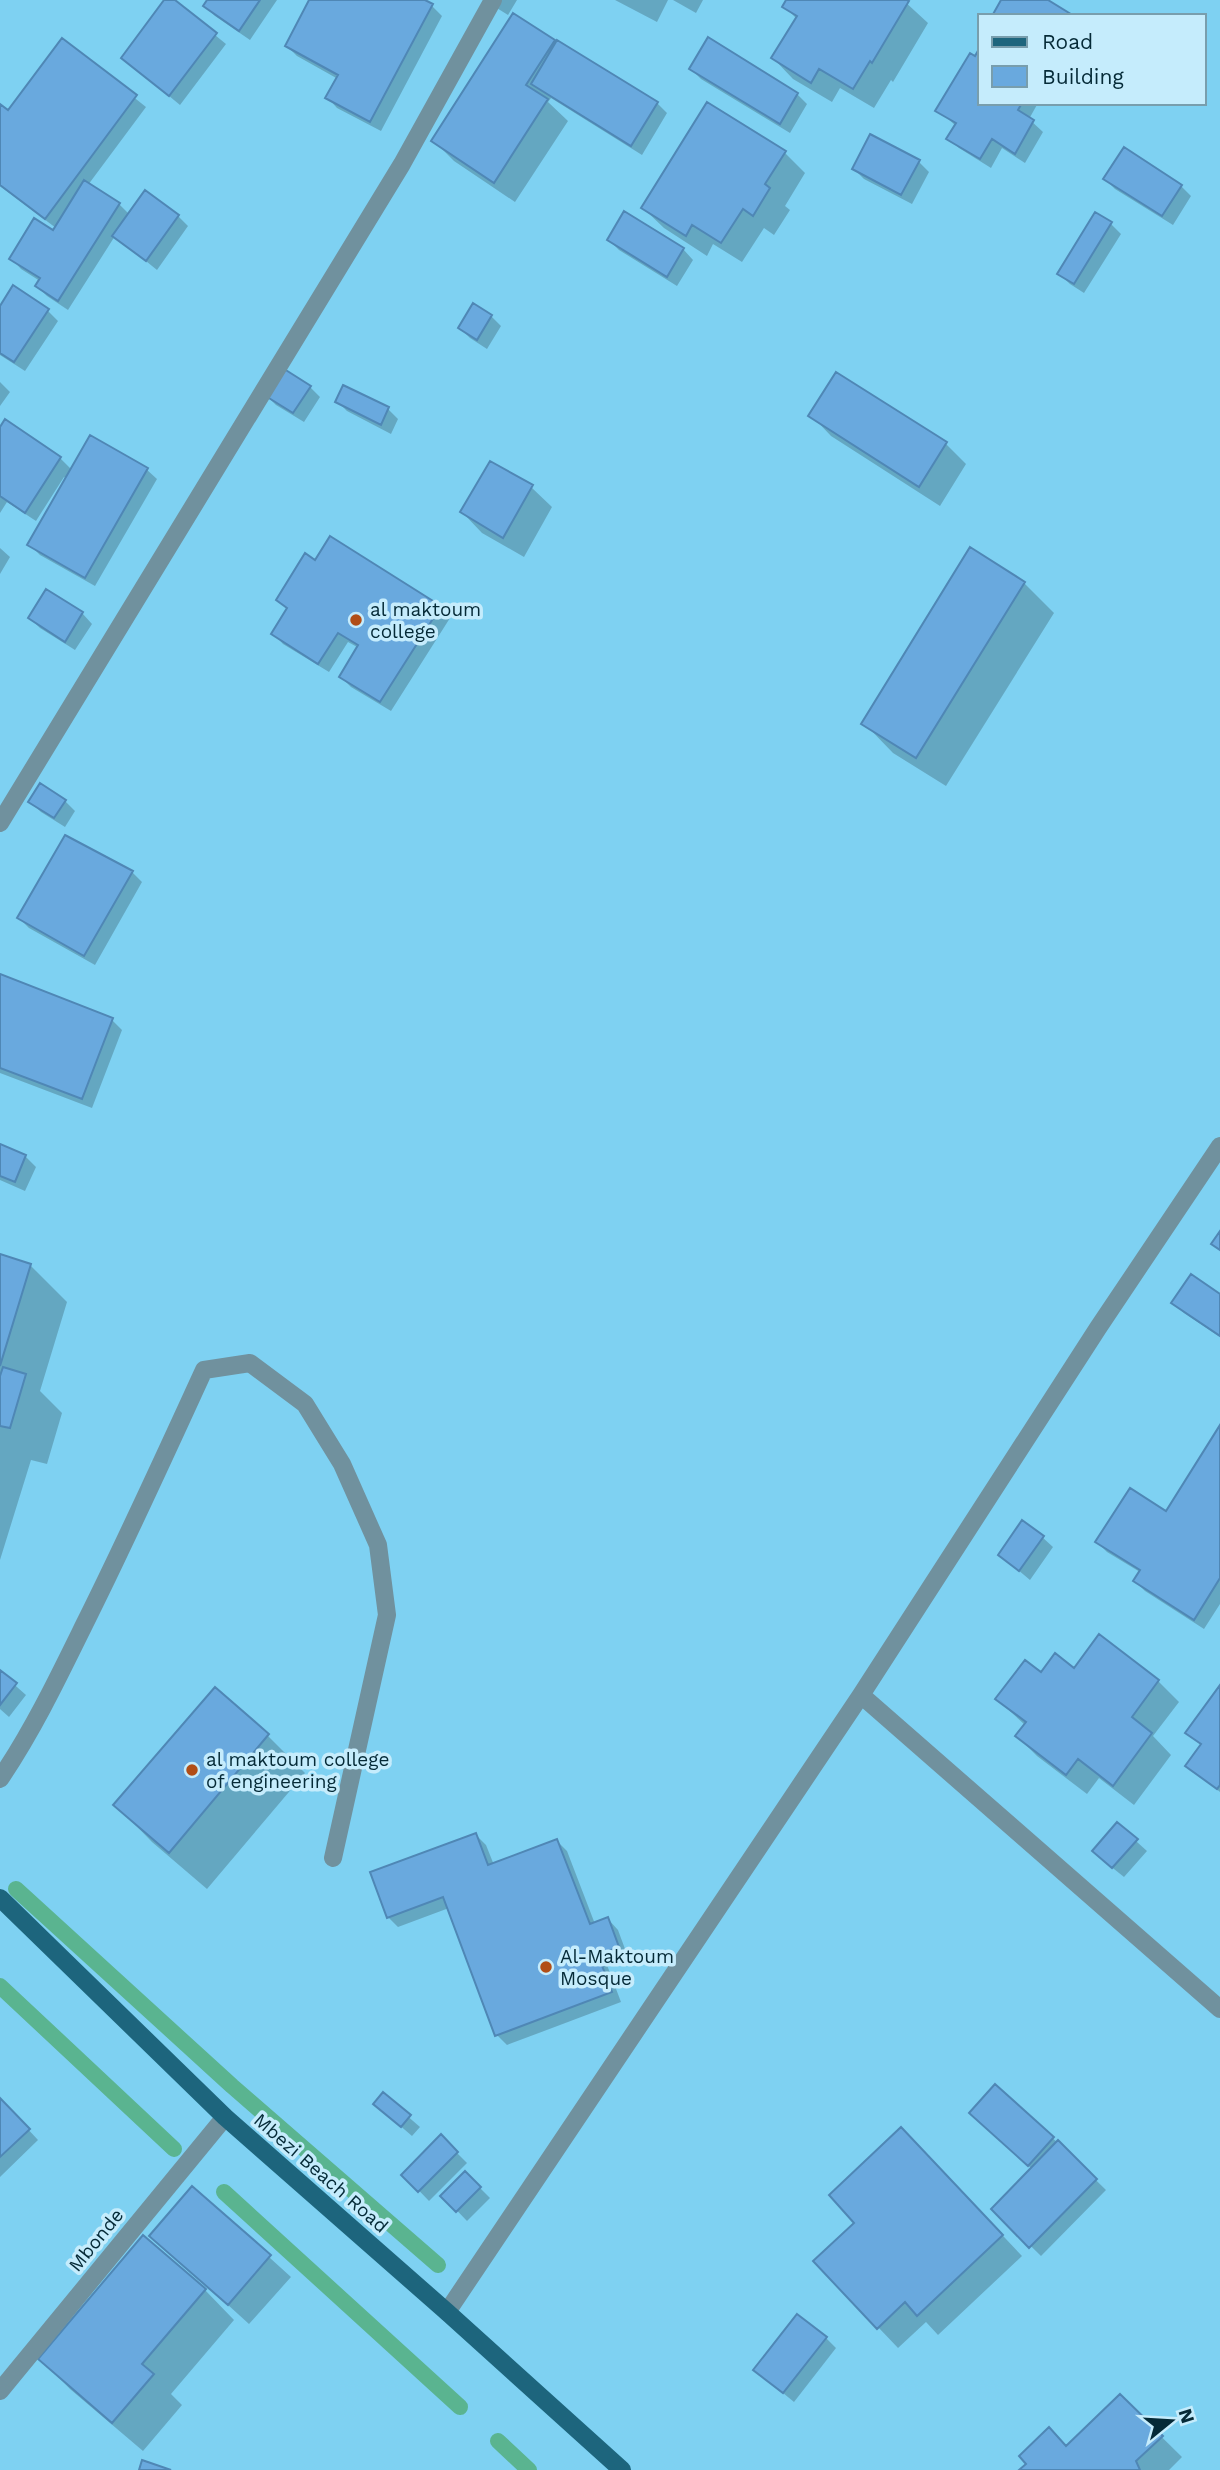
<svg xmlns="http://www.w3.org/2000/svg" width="1220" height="2470" font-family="'Work Sans',sans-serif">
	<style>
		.shadow { fill: #0003 }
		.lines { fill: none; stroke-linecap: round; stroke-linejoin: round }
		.stream { stroke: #5ab490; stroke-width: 16 }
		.building { fill: #69a9de; stroke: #4f87b5; stroke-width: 2 }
		.minor { stroke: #70919e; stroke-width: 18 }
		.major { stroke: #1d657d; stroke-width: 18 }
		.poi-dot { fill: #b14e17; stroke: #c5ecfc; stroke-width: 2.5 }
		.labels { text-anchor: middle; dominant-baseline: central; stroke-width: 7; stroke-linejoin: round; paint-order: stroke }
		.poi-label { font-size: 19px; fill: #052a37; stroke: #c5ecfc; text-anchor: start }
		.street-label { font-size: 19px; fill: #052a37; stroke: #c5ecfc }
	</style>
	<rect width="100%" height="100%" fill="#7ed1f2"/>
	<path class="shadow" d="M166 0H172L226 44 180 105 123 58Z
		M209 0H277L250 40 215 16 205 6Z
		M311 0H421L432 6 442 16 381 131 337 108 327 97 338 79 297 56 287 46Z
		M484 0H517L508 15Z
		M615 0H668L657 22Z
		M673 0H703L696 13Z
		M788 0H903L928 23 893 82 891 80 874 108 840 88 832 102 793 79 773 58 797 19 784 6Z
		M62 40 146 107 88 185 119 204 130 215 178 216 188 226 157 270 115 236 68 310 47 296 37 286 40 281 21 269 11 258 53 232 56 228 0 186V106L8 113Z
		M554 41 657 103 667 113 642 155 551 98 548 102 568 121 515 202 454 161 433 140Z
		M980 51V103H1038L1029 119 1043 132 1025 163 1002 148 991 168 959 148 948 138 956 126 938 110Z
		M691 69 797 94 807 104 790 133 701 79Z
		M708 105 785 153 805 173 785 206 790 210 774 235 764 228 742 262 713 244 707 256 664 228 643 208Z
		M919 162 929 172 912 204 864 179 854 169Z
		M1105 179 1181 186 1191 196 1173 225 1115 189Z
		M624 214 683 249 693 260 677 286 619 250 609 240Z
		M1111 224 1121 234 1084 293 1070 284 1059 274Z
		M0 309 48 311 58 321 25 371 0 355Z
		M491 316 501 326 487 349 470 338 460 328Z
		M0 382 10 392 0 406Z
		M310 387 320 397 304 422 276 405 266 395Z
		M337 401 388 409 398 419 391 434 347 411Z
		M811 415 945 443 966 464 940 506 831 436Z
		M0 430 60 458 72 470 146 469 157 479 95 586 40 555 30 545 67 479 64 477 36 521 7 502 0 513Z
		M531 487 552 507 524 557 482 533 462 512Z
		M0 548 10 557 0 574Z
		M316 563 439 608 450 618 391 711 351 687 341 677 359 648 348 642 329 672 283 644 273 633 288 610 278 600Z
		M1024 583 1054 613 946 786 893 753 864 723Z
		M82 613 92 624 75 650 40 628 30 618Z
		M65 801 75 811 65 827 41 812 30 802Z
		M132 872 142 882 95 965 29 928 19 918Z
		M0 976 112 1020 122 1030 92 1108 0 1073Z
		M0 1145 25 1156 36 1167 25 1191 0 1180Z
		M0 1256 30 1265 67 1302 40 1391 62 1413 47 1464 31 1460 0 1560Z
		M1220 1296V1337L1184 1313 1174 1303Z
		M1220 1428V1604L1204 1629 1145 1591 1135 1581 1140 1572 1107 1552 1097 1542 1167 1513Z
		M1042 1537 1053 1547 1030 1580 1000 1555Z
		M1099 1637 1158 1681 1179 1702 1153 1736 1171 1755 1134 1805 1099 1778 1087 1794 1037 1756 1017 1736 1025 1725 997 1699 1041 1674 1075 1670Z
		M0 1672 26 1695 9 1717 0 1709Z
		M1220 1688V1792L1188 1765 1202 1746 1187 1732Z
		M215 1689 268 1736 305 1773 207 1889 152 1842 116 1805Z
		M1117 1824 1147 1851 1124 1877 1104 1861Z
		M476 1835 486 1845 494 1865 557 1841 567 1851 595 1924 608 1919 618 1930 628 1957 607 1965 621 2002 507 2045 497 2035 449 1908 398 1927 388 1917Z
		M995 2087 1058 2143 1106 2190 1041 2256 993 2209 1032 2169 981 2123Z
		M383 2095 420 2127 412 2136 375 2104Z
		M0 2099 38 2140 0 2177Z
		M441 2137 467 2163 429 2201 404 2175Z
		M922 2150 1022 2256 938 2335 926 2322 898 2348 878 2327Z
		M465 2173 490 2198 467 2221 443 2196Z
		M193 2188 291 2277 249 2324 151 2235Z
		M205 2290 234 2320 171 2394 182 2405 143 2451 70 2389 41 2359Z
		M826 2338 836 2348 794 2402 766 2379Z
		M1120 2396 1182 2457 1169 2470H1022L1067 2448Z"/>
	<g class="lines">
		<path class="stream" d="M16 1889 232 2086 438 2265
			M0 1986 174 2149
			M224 2192 460 2407
			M498 2441 529 2470"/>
	</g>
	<path class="building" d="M164 0H175L217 33 169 96 121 58Z
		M207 0H260L239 31 203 6Z
		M309 0H425L433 4 370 122 325 98 338 75 285 46Z
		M786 0H907L909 1 872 63 870 61 853 89 819 69 811 83 771 58 797 16 782 7Z
		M1001 0H1048L1074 16H992Z
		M513 13 555 40 526 85 548 99 494 183 431 141Z
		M708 37 798 93 780 124 689 69Z
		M62 38 137 95 45 219 0 185V104L8 110Z
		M557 40 658 102 631 146 531 84Z
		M980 47V103H1022L1018 110 1034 120 1015 154 992 139 980 159 946 139 956 123 935 111 970 53 975 56Z
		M707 102 786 151 765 184 770 188 753 216 743 209 721 243 692 225 686 236 641 208Z
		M870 134 920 160 901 195 852 169Z
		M1124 147 1182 185 1162 216 1103 179Z
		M84 180 120 203 58 301 35 286 40 278 9 259 34 218 53 230Z
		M145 190 179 215 146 261 112 236Z
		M624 211 684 248 667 277 607 240Z
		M1095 212 1112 222 1074 284 1057 274Z
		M13 285 49 309 14 362 0 353V306Z
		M473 303 492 315 477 340 458 328Z
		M281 367 311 386 293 413 264 395Z
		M836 372 947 442 919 487 808 416Z
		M343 385 389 407 381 425 335 402Z
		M5 419 61 457 25 513 0 496V427Z
		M90 435 148 468 85 578 27 545Z
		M490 461 533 485 503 538 460 512Z
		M330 536 441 606 380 702 339 677 358 645 338 633 318 664 271 634 287 608 276 600 305 553 315 560Z
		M970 547 1025 582 916 758 861 724Z
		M46 589 83 612 65 642 28 618Z
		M40 783 66 800 54 818 28 802Z
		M65 835 133 871 84 956 17 918Z
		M0 974 113 1018 82 1099 0 1068Z
		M0 1144 26 1155 15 1182 0 1176Z
		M1220 1231V1250L1211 1244Z
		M0 1254 31 1264 0 1366Z
		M1191 1274 1220 1294V1336L1171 1303Z
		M3 1367 26 1374 10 1428 0 1426V1376Z
		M1220 1425V1578L1194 1620 1133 1581 1140 1570 1095 1542 1130 1488 1166 1511Z
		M1022 1520 1044 1536 1019 1571 998 1555Z
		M1099 1634 1159 1680 1132 1717 1152 1733 1113 1786 1078 1759 1066 1775 1015 1736 1026 1722 995 1699 1025 1660 1041 1672 1055 1653 1074 1668Z
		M0 1670 17 1683 0 1705Z
		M1220 1685V1785L1217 1789 1185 1766 1201 1744 1185 1733Z
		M215 1687 269 1734 169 1853 113 1805Z
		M1117 1822 1138 1839 1112 1868 1092 1851Z
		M476 1833 488 1865 557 1839 590 1924 608 1917 619 1947 598 1955 612 1992 495 2036 443 1897 387 1918 370 1872Z
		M995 2084 1054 2137 1028 2166 969 2113Z
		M383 2092 411 2115 401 2127 373 2104Z
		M0 2098 30 2129 0 2157Z
		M901 2127 1003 2235 917 2316 905 2302 877 2329 813 2261 854 2223 829 2195Z
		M441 2134 458 2152 418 2192 401 2175Z
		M1058 2140 1097 2179 1029 2248 991 2209Z
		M465 2171 481 2187 456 2212 440 2196Z
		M192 2186 271 2255 228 2305 149 2236Z
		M143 2235 206 2289 142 2364 154 2374 112 2423 38 2359Z
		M797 2314 827 2337 783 2393 753 2370Z
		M1120 2394 1163 2436 1136 2461 1140 2470H1019L1026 2464 1019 2456 1049 2427 1066 2446Z
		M142 2460 171 2470H139Z"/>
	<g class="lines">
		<path class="minor" d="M0 823 402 164 493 0
			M861 1695 1220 2009
			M0 1779C33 1730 58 1678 84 1625 126 1541 165 1455 204 1370L250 1363 305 1404 342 1464 378 1545 387 1615 333 1858
			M447 2312 861 1695 1098 1328 1220 1146
			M0 2391 225 2117"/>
		<path class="major" d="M0 1898 225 2117 447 2312 622 2470"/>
	</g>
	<g class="poi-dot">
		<circle cx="356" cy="620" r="7"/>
		<circle cx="192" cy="1770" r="7"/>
		<circle cx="546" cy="1967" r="7"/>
	</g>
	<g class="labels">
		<g class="poi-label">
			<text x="370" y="609">al maktoum<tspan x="370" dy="22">college</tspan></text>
			<text x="206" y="1759">al maktoum college<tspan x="206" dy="22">of engineering</tspan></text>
			<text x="560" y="1956">Al-Maktoum<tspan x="560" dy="22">Mosque</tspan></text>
		</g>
		<g class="street-label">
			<text transform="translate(321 2173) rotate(41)">Mbezi Beach Road</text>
			<text transform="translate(96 2240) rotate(-51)">Mbonde</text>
		</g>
	</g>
	<rect x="978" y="14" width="228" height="91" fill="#c5ecfc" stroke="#789ead" stroke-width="2"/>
	<rect x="992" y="37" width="35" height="10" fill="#1d657d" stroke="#789ead" stroke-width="2"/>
	<text x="1042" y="49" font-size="21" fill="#052a37">Road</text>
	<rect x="992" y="66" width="35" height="21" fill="#69a9de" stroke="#789ead" stroke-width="2"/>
	<text x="1042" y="84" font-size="21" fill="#052a37">Building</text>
	<g transform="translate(1171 2421) rotate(72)" stroke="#c5ecfc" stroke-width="5" paint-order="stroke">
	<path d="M0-5L12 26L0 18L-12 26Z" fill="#052a37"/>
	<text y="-10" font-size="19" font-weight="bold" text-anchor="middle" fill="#052a37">N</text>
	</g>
</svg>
